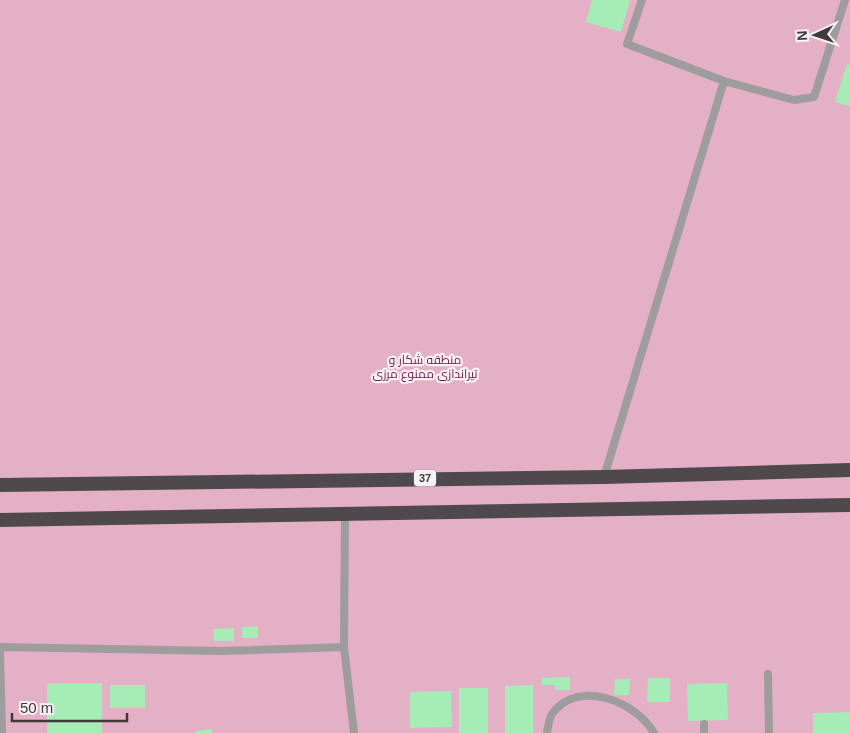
<svg xmlns="http://www.w3.org/2000/svg" width="850" height="733" font-family="Helvetica,Cairo,sans-serif">
	<style>
		.green { fill: #e4b0c5 }
		.building { fill: #a5ecb6 }
		.lines { fill: none; stroke-linecap: round; stroke-linejoin: round }
		.service { stroke: #9f9c9d; stroke-width: 8 }
		.trunk { stroke: #50494b; stroke-width: 14 }
		.labels { text-anchor: middle; dominant-baseline: central; stroke-width: 4.5; stroke-linejoin: round; paint-order: stroke }
		.shield { fill: #f9f0f3; stroke: #777173; stroke-width: 1 }
		.shield-label { font-size: 11px; font-weight: bold; fill: #3f3b3c }
		.park-label { font-size: 12px; fill: #731748; stroke: #f9f0f3 }
	</style>
	<rect width="100%" height="100%" fill="#f9f0f3"/>
	<path class="green" d="M0 0H850V733H0Z"/>
	<path class="building" d="M592 0H630L621 32 586 22Z
		M847 64 850 65V106L835 102Z
		M258 626V638H242V627Z
		M234 628V641H214L213 629Z
		M570 677V690H555V685H542V678Z
		M648 678H670V702H647Z
		M615 679H630L629 695H614Z
		M47 683H102V733H47Z
		M727 683 728 720 688 721 687 684Z
		M110 685H145V708H110Z
		M533 685V733H505V686Z
		M459 688H488V733H459Z
		M451 691 452 727 410 728V692Z
		M850 712V733H813V713Z
		M211 729 212 733H196V731Z"/>
	<g class="lines">
		<path class="service" d="M724 81 794 100 814 97 845 0
			M604 477 724 81 627 44 642 0
			M345 514 344 647 354 733
			M0 647 222 651 344 647
			M0 652 2 733
			M768 674 769 733
			M704 724V733
			M547 733C548 727 549 719 552 714 577 678 636 701 654 733"/>
		<path class="trunk" d="M0 485 604 477 850 470
			M0 520 850 505"/>
	</g>
	<g class="labels">
		<rect class="shield" x="414" y="469.5" width="22" height="17" rx="4"/>
		<g class="shield-label">
			<text x="425" y="478">37</text>
		</g>
		<g class="park-label">
			<text x="425" y="360">منطقه شکار و<tspan x="425" dy="14">تیراندازی ممنوع مرزی</tspan></text>
		</g>
	</g>
	<g transform="translate(815 35) rotate(267)" stroke="#f9f0f3" stroke-width="4" paint-order="stroke">
	<path d="M0-4L9 19L0 12L-9 19Z" fill="#3f3b3c"/>
	<text y="-8" font-size="14" font-weight="bold" text-anchor="middle" fill="#3f3b3c">N</text>
	</g>
	<path d="M12 713v8h115v-8" fill="none" stroke="#3f3b3c" stroke-width="2.5"/>
	<text x="20" y="713" font-size="15" fill="#3f3b3c" stroke="#f9f0f3" stroke-width="4" paint-order="stroke">50 m</text>
</svg>
